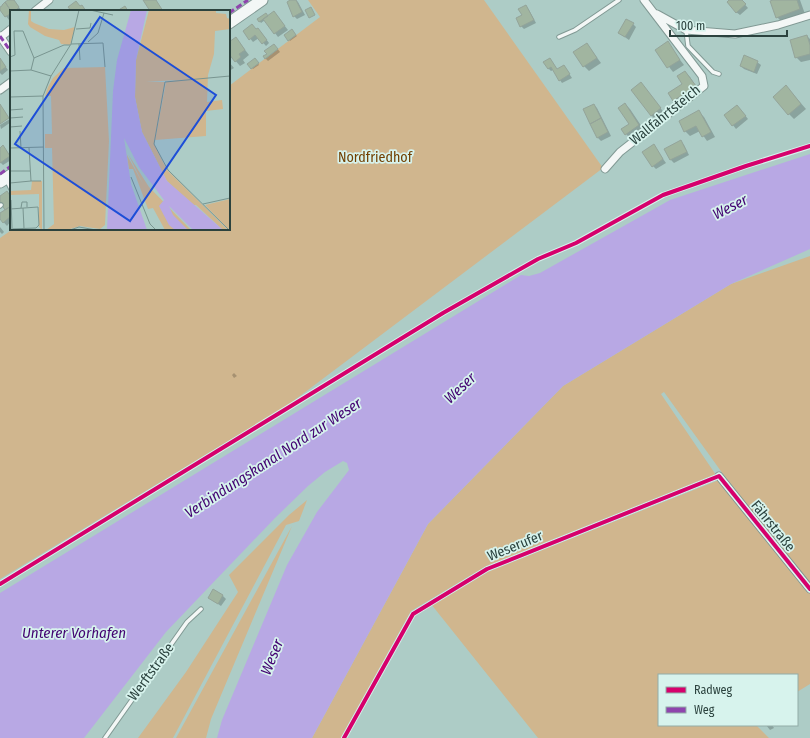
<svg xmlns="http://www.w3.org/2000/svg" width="810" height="738" font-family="'Fira Sans Condensed',sans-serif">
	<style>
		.green { fill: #d0b68e }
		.water { fill: #b8a8e4 }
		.shadow { fill: #0003 }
		.building { fill: #a1b5a0; stroke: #94a49a }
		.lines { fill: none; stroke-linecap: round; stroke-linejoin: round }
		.lane-casing { stroke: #819994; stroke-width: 5.5 }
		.street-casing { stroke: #819994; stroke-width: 9 }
		.primary-casing { stroke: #819994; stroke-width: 13 }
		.lane { stroke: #f3f7f6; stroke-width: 3.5 }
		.street { stroke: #f3f7f6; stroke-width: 7 }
		.primary { stroke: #f3f7f6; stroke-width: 11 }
		.quiet { stroke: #8e44ad; stroke-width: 3; stroke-dasharray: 6 3; stroke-linecap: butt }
		.cycleway-casing { stroke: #d7f3ed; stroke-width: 6 }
		.cycleway { stroke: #d6006c; stroke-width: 4 }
		.labels { text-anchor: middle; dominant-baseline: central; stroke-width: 3.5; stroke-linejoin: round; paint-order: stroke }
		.street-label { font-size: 14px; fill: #2b423e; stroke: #d7f3ed }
		.park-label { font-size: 14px; fill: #713f00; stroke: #d7f3ed }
		.water-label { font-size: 15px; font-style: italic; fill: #430372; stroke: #d7f3ed }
		.inset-road { fill: none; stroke: #799590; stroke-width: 1 }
		.view { fill: #1d4ed8; fill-opacity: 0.15; stroke: #1d4ed8; stroke-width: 2 }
		.inset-edge { fill: none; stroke: #2b423e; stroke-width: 2 }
	</style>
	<rect width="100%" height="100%" fill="#adccc6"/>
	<path class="green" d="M308 0H484L603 168 288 405 0 579V238L13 229H229V86L320 17Z
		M810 256V684L797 692V675H659V725H756L769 738H538L431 604 489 571 719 480 762 525 723 474 664 392 661 394 716 475 485 567 411 611 342 738H312L428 524 563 386 731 284Z
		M307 500 299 521 286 525 173 738H138L186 672 238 592 229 575 289 515Z
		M292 526 211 719 206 738H176Z"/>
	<path class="water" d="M810 154V249L731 284 563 386 428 524 312 738H217L222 720 287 565 317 512 349 470 347 463 343 461 325 472 308 486 275 518 166 632 84 738H0V593L521 275 529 276 540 273 670 200Z"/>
	<path class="shadow" d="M13 0 22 11H11V19L9 20 0 8Z
		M292 0H296L298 2 305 15 297 19 294 16Z
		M731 0H741L748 8 740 15 736 12Z
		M776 0H800L805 14 782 22 777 17Z
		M526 6 529 10 536 23 524 29 521 26Z
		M277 16 288 30 278 37 265 20 261 23 258 19Z
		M633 24 636 27 629 40 619 33Z
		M256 30 261 32 269 43 266 46 259 38 253 42 244 31Z
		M293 32 297 36 290 41 286 36Z
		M807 36 810 39V60L801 62 796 57Z
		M236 38 249 55 243 60 245 63 240 66 229 53V43Z
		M667 43 684 65 673 72 656 50Z
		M587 44 601 63 589 71 584 66Z
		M277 48 280 52 268 61 264 57Z
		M0 59 8 70 2 75 0 73Z
		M255 59 259 65 253 69 252 68Z
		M550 59 557 70 564 66 572 78 562 83 553 70 551 71 548 68Z
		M229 62 234 68 229 71Z
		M757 62 761 65 757 74 744 69 741 66Z
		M685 72 690 77 700 92 679 105 674 100 683 84Z
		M641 83 665 114 656 120 652 116Z
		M791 92 806 109 794 119 789 114Z
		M625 104 630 109 644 130 631 139 626 134 630 124Z
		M594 105 597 108 611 136 601 141 597 137Z
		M740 109 748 119 736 129 725 115Z
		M699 112 704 117 715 137 707 141 700 131 690 136 685 131Z
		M10 119 11 122 1 129 0 125Z
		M681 142 684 145 689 155 674 163 671 160 666 149Z
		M654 146 666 163 656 169 653 166Z
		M3 147 11 157V160L3 165 0 162V149Z
		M7 192 11 197V221L7 226 0 218V215L7 210 0 200V197Z
		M0 227 4 232 2 234 0 232Z
		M234 373 237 376 234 378 232 375Z
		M222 595 226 599 221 606 209 598Z
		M766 725H772L774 728 770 730Z"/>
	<path class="building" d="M8 0H14L19 7 15 11H11L5 2Z
		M143 0H156L163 11H150Z
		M290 0H296L302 12 293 17 287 2Z
		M729 0H742L746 4 736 13 727 2Z
		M773 0H797L800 9 776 18 770 1Z
		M76 1 80 6 82 5 86 11H71L68 7Z
		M5 2 11 11V15L10 14 5 17 0 10V7L2 6V5Z
		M526 5 534 20 520 27 516 18 522 15 518 9Z
		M125 6 128 11H117Z
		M311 7 315 15 309 18 305 10Z
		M274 11 285 26 274 34 263 19Z
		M266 13 268 16 259 22 257 19Z
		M626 19 634 23 625 37 618 33Z
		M252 24 256 29 258 28 267 40 262 44 255 35 249 40 243 31Z
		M292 29 296 35 288 41 284 35Z
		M807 35 810 45V54L795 58 790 40Z
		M236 37 245 50 239 54 241 57 235 62 229 54V42Z
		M668 41 680 60 667 68 655 50Z
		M587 43 597 58 583 67 573 52Z
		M274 44 278 49 265 59 263 56 267 54 264 51Z
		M744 55 758 61 754 72 740 66Z
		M0 58 6 67 0 71Z
		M255 58 259 63 251 69 247 64Z
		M550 58 557 69 564 65 570 74 559 81 551 67 548 69 543 62Z
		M685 71 696 86 673 101 668 93 682 84 677 76Z
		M641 82 661 108 651 116 631 90Z
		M786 85 801 104 788 115 773 97Z
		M625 103 639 125 625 135 621 129 629 124 618 108Z
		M0 104 9 118 0 124Z
		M594 104 601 118 590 124 583 109Z
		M737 105 746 116 732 126 724 115Z
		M699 110 711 132 702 137 696 126 684 132 679 121Z
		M601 118 608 132 597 138 590 124Z
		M681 140 687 152 670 160 664 149Z
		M654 144 663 159 652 167 642 152Z
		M3 145 10 156 0 163V148Z
		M7 191 11 197V206L5 210 0 202V196Z
		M11 206V216L3 223 0 219V213Z
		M213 589 223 595 218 604 208 598Z"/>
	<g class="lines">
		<g class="lane-casing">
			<path id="lane" d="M686 30 688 46 713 72 719 74
				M559 37 575 30 619 0
				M6 179 11 189
				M0 206 1 205
				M105 738 187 622 201 609
				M344 738 413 614 487 569 719 476"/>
		</g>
		<g class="street-casing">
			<path id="street" d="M35 11 49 0
				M657 14 686 30 735 34 778 25 810 15
				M0 36 11 52
				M1 37 11 29
				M0 90 11 82
				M605 169 620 152 704 86 702 76 644 0
				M719 476 810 589"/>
		</g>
		<g class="primary-casing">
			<path id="primary" d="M229 23 262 0
				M0 182 11 175"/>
		</g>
		<use href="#lane" class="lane"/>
		<use href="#street" class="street"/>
		<use href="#primary" class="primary"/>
		<path class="quiet" d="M229 13 248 0
			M0 36 11 52
			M0 174 11 166"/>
		<g class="cycleway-casing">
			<path id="cycleway" d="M0 584 443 313 538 259 576 243 663 195 746 166 810 146
				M344 738 413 614 487 569 719 476 810 589"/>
		</g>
		<use href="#cycleway" class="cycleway"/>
	</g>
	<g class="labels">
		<g class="street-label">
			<text transform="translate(665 115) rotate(-39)">Wallfahrtsteich</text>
			<text transform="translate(773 526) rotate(51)">Fährstraße</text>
			<text transform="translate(515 546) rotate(-22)">Weserufer</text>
			<text transform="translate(151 672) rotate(-54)">Werftstraße</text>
		</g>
		<g class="park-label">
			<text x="375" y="157">Nordfriedhof</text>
		</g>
		<g class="water-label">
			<text transform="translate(730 207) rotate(-27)">Weser</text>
			<text transform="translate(460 388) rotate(-43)">Weser</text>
			<text transform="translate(273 458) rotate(-33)">Verbindungskanal Nord zur Weser</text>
			<text x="74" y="633">Unterer Vorhafen</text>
			<text transform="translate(272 657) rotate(-68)">Weser</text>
		</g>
	</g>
	<g transform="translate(10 10)">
		<rect width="220" height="220" fill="#adccc6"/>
		<path d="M19 0H21V11L24 13 39 19 54 20 65 17 60 35 51 34 49 30 35 26 20 17 18 14ZM139 0H206V3L216 4 217 8 220 9V19L205 21 204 44 198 65 197 92 212 90 213 99 196 101V126L145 130 156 72 167 70 136 72H155L144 134 157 160 218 220H213L186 195H183L157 171 132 122 125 87 126 50ZM95 57 99 131 95 215 90 219 70 216 57 220H36L44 214 42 138H35V124H42L41 86H35L38 77 43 68 54 58ZM116 139 117 145 133 174 118 144 139 177 181 220H155L143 198 138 199 123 159H119ZM22 171H32V220L29 217V184L0 185V181L21 180ZM220 189V220H219L195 195Z" fill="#d0b68e"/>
		<path d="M121 0H137L126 50 125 87 132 122 157 171 213 220H183L159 196 163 205 178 220H165L159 215 149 196 154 190 129 157 114 128 121 174 137 220H97L103 81 107 50Z" fill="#b8a8e4"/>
		<path class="inset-road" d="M80 0 103 5M66 19 80 18 81 13M78 32 88 23 94 3M61 34 93 33 95 57M69 34 70 50M0 47 5 45 4 21H13L24 48M21 60 24 48 54 35H60M0 61 21 60 41 66M0 87 33 86M0 100 13 99M0 108 13 107M0 117 12 116M10 121 11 138M0 138 34 137M19 138 21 171H31M0 161H20M121 167 140 214 146 220M0 173 21 171M1 190 2 218M193 194 220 188M11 198 12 192H17V197M13 198 14 218M0 199 28 197 29 215 26 218 0 219M34 220 33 86 41 66 61 34 69 0M60 220 69 217 86 220M219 220 158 160 144 134 155 72 220 66"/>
		<path class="view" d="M90 7 206 85 120 211 5 134Z"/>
		<rect width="220" height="220" class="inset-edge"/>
	</g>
	<rect x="658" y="674" width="140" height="52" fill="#d7f3ed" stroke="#92aca7"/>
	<rect x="666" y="687" width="20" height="6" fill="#d6006c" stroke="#92aca7"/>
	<text x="694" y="694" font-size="12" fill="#2b423e">Radweg</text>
	<rect x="666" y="707" width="20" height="6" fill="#8e44ad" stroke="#92aca7"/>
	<text x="694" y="714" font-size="12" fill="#2b423e">Weg</text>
	<path d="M670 30v6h117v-6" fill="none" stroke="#2b423e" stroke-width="2"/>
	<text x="676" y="30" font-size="12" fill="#2b423e" stroke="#d7f3ed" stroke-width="3" paint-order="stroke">100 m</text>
</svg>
